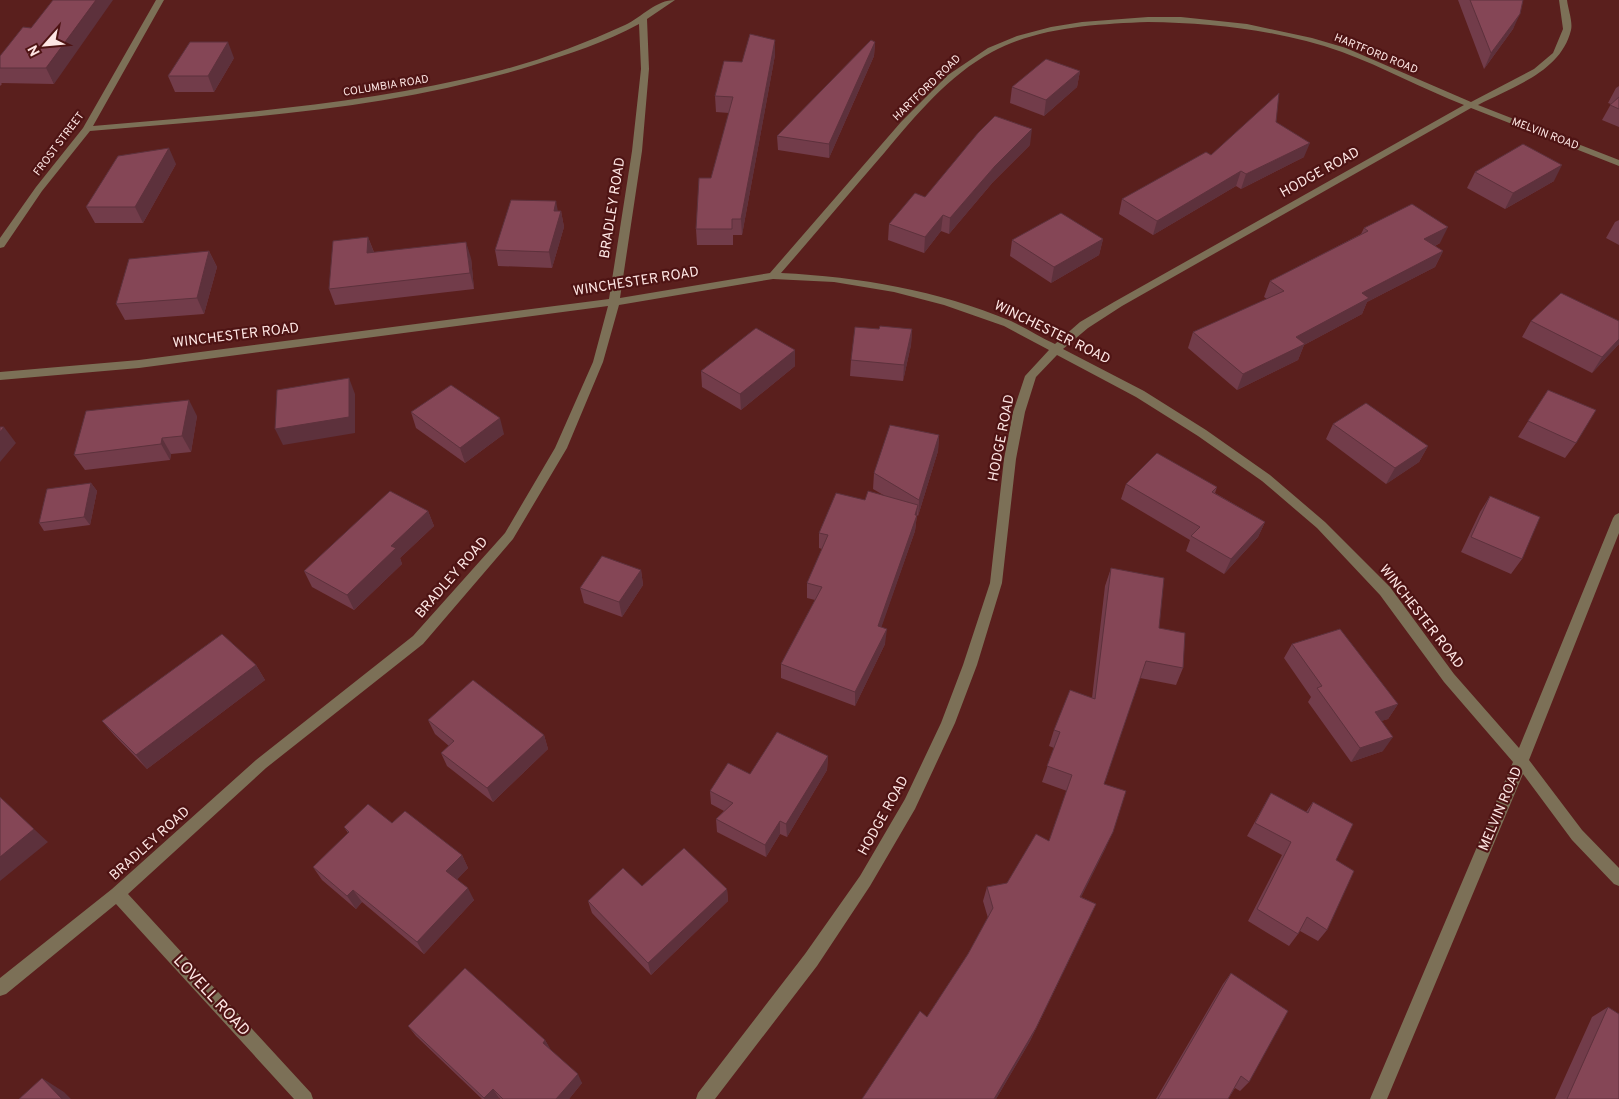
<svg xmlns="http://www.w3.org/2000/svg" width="1619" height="1099" font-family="Overpass,sans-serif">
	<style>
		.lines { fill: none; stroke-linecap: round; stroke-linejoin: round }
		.minor { fill: #7c7057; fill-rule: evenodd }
		.wall { fill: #723c4a }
		.shaded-wall { fill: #5d313c }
		.building { fill: #854656; stroke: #5d313c }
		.labels { text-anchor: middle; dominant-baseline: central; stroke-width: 4.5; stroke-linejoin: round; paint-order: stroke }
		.far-street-label { font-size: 11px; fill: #fee6e4; stroke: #4e1414 }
		.street-label { font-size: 14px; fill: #fee6e4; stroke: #4e1414 }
		.near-street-label { font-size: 16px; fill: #fee6e4; stroke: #4e1414 }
	</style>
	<rect width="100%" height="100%" fill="#5a1f1d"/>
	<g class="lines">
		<path class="minor" d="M156 0H164L93 126C228 114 363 105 494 72 539 61 583 44 625 25 642 17 656 0 675 0L647 19 649 69 642 151 620 298 770 273 901 122 948 75 988 48 1017 36 1051 27 1082 22 1148 17H1181L1247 24 1312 38 1346 48 1471 102 1534 69 1553 53 1563 29 1559 0H1567C1568 9 1573 22 1571 30 1561 72 1512 87 1478 105L1619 160V166L1471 108 1122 306 1088 328 1063 349 1144 391 1206 430 1270 475 1325 522 1390 587 1454 674 1519 748 1613 518 1615 515 1619 513V533L1529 760 1582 830 1619 868V886L1614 884 1572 840 1523 774 1387 1099H1370L1513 762 1444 682 1380 595 1317 528 1262 481 1198 436 1136 397 1057 355 1036 377 1025 412 1016 459 1002 583 977 665 955 723 915 809 870 886 817 966 715 1099H696L698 1093 805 954 860 876 905 799 941 723 963 665 990 583 1004 459 1013 412 1025 376 1049 350 1004 326 944 305 894 292 834 282 773 279 619 305 603 362 567 448 513 539 423 644 266 768 128 894 311 1093 313 1099H294L116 904 6 994 0 996V978L112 889 256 760 413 636 505 533 555 448 593 362 608 306 139 368 0 380V372L139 360 609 299 632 151 641 69 639 24C606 42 569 54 534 65 390 110 239 118 90 131L42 191 4 247 0 248V238L36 187 83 128ZM1148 22C1213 23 1279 30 1342 52 1383 67 1423 89 1464 105L1114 302 1080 322 1055 344C1040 337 1026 328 1011 321 937 290 860 277 781 273 816 233 850 192 885 152 916 115 949 75 992 52 1039 27 1096 24 1148 22Z"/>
	</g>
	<path class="wall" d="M1458 0H1523L1513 29 1484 69Z
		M31 28 54 84 1 83 2 84 0 86V56Z
		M775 40V55L742 235H733V245H697L696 229 711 178 729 113 716 112 715 96 742 62Z
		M875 42 874 56 829 158 778 150 777 136Z
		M234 58 214 92H175L168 76Z
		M1080 71 1077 87 1044 116 1010 103 1012 87Z
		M1619 86V127L1602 120 1611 104 1608 103 1616 88Z
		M1276 122 1304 157 1241 189 1236 186 1153 235 1119 214 1122 199Z
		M1030 145 993 182 949 234 941 231 924 253 888 240 889 224 925 197Z
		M176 164 143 223H95L86 207Z
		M1475 172 1554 181 1505 209 1467 188Z
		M558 211H561L564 227 552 268 498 266 495 250Z
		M1619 220V245L1606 238 1615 222Z
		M1364 228 1440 243 1435 246 1443 251 1435 267 1367 302 1362 314 1304 345 1298 360 1237 390 1188 348 1193 332 1267 299 1264 297 1270 281 1361 234Z
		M368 237 374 252 471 258 474 289 335 305 329 289Z
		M1103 239 1099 255 1051 283 1010 256 1012 240Z
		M209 251 217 267 204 314 125 320 116 304Z
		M1531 321H1619V344L1592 373 1522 337Z
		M879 329H912L911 345 903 381 850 376 851 360Z
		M795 350V366L741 410 702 387 701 371Z
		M1548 390 1576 443 1565 458 1518 437Z
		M411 412 504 434 465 463 416 428Z
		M197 416 191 452 171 454 170 460 85 470 74 455Z
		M1333 424 1428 446 1419 462 1386 484 1326 439Z
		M939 435 938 451 918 516 917 515 915 531 881 627 885 644 855 706 781 678V664L815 600 807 598V583L822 549 819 548V533L865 500 885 496 873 489 874 473Z
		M91 483 97 491 90 525 44 531 39 523Z
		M1126 484 1217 487 1215 493 1265 522 1258 537 1224 574 1186 551 1190 540 1121 499Z
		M1490 496 1522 559 1511 574 1461 552 1480 512Z
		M428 511 434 526 400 558 402 564 354 610 312 587 304 571Z
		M1111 568 1159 628 1183 668 1176 685 1140 678 1104 784 1106 847 1081 897 1096 904 1089 919 1030 1041 996 1099H862L927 1017 968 954 988 918 983 901 987 887 1007 883 1049 841 1067 791 1042 782 1054 748 1049 746 1054 730 1092 698 1105 586Z
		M641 570 643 585 622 617 584 603 580 588Z
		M1292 644 1398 704 1388 719 1381 721 1383 751 1351 762 1308 702 1311 697 1284 658Z
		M256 665 265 680 147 769 114 735 102 721Z
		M428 720 544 735 548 749 493 802 447 766 441 753 449 746 435 734Z
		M828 756 827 770 787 837 780 834 766 857 717 832 716 819 724 811 711 804 710 791 750 774Z
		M1271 793 1306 812 1313 802 1336 860 1327 930 1318 941 1300 931 1298 934 1289 946 1248 921 1282 855 1247 836Z
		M392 823 462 855 468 868 457 879 474 900 424 954 362 902 356 909 322 880 313 867 348 833 344 827Z
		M642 886 727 889 728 901 651 975 592 913 588 901Z
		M1231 973 1249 1082 1240 1091 1235 1088 1228 1099H1156L1223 984Z
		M1608 1007 1619 1099H1555L1592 1017Z
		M408 1026 545 1040 550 1049 582 1083 569 1099H500L499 1098 498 1099H482L416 1036Z"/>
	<path class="shaded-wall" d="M96 0H113L54 84 46 68Z
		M1520 14 1513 29 1484 69 1491 53Z
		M775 40V55L742 235 741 219Z
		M228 42 234 58 214 92 208 76Z
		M875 42 874 56 829 158V144Z
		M1080 71 1077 87 1044 116 1046 100Z
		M1032 129 1030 145 993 182 949 234 950 218 995 166Z
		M1310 143 1304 157 1241 189 1246 174Z
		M169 148 176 164 143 223 135 207Z
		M1562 165 1554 181 1505 209 1513 193Z
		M1241 171 1236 186 1153 235 1157 221Z
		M556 201 559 217 561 211 564 227 552 268 549 252 554 211Z
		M943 215 941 231 924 253 925 237Z
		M1448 227 1440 243 1417 255 1424 239Z
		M368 237 374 253H367Z
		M1103 239 1099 255 1051 283 1054 267Z
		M466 242 471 258 474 289 470 273Z
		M209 251 217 267 204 314 197 298Z
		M1443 251 1435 267 1367 302 1362 314 1304 345 1298 360 1237 390 1243 374 1362 293Z
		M912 329 911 345 903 381 904 365Z
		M1619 339V344L1592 373 1602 357Z
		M795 350V366L741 410 740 394Z
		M349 378 355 394V433L283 445 275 429Z
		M189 400 197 416 191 452 182 436Z
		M500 418 504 434 465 463 460 448Z
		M4 427 16 443 0 462V432Z
		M939 435 938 451 918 516 919 500Z
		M162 438 171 454 170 460 161 444Z
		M1428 446 1419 462 1386 484 1395 468Z
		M91 483 97 491 90 525 84 517Z
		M918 505 915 531 877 640 878 626Z
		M428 511 434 526 400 558 402 564 354 610 347 595 391 546Z
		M1265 522 1258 537 1224 574 1231 559Z
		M641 570 643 585 622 617 619 602Z
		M887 629 885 644 855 706V692Z
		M256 665 265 680 147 769 136 755Z
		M1398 704 1388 719 1365 726 1375 712Z
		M544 735 548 749 493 802 487 788Z
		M1393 737 1383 751 1351 762 1360 748Z
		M828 756 827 770 787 837 786 824Z
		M8 805 48 842 0 881V857Z
		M780 821V834L766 857 765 845Z
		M1113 832 1106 847 1074 911 1080 897Z
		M462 855 468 868 453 884 446 871Z
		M468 888 474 900 424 954 417 942Z
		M727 889 728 901 651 975 648 963Z
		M353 890 362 902 356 909 347 896Z
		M1096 904 1030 1041 996 1099H994Z
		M545 1040 551 1050 543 1043Z
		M578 1074 582 1083 569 1099H556Z
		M42 1078 64 1092 71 1099H62Z
		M493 1089 499 1098 498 1099H484V1098Z"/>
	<path class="building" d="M53 0H96L46 68H0V56L23 27 31 28Z
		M1470 0H1523L1520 14 1491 53Z
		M750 34 775 40 741 219H732V229H696L699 178H711L733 97 715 96 724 61 742 62Z
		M871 40 875 42 829 144 777 136Z
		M190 42H228L208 76H168Z
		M1046 59 1080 71 1046 100 1012 87Z
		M1279 93 1276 122 1310 143 1246 174 1241 171 1157 221 1122 199 1206 152 1211 155Z
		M1619 97V109L1610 105Z
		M995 116 1032 129 995 166 950 218 943 215 925 237 889 224 915 193 925 197 978 133Z
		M1523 144 1562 165 1513 193 1475 172Z
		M169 148 135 207H86L118 156Z
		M511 200 556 201 554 211H561L549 252 495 250Z
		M1412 204 1448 227 1424 239 1443 251 1362 293 1369 298 1296 337 1305 344 1243 374 1193 332 1284 291 1270 281 1368 231 1364 228Z
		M1061 213 1103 239 1054 267 1012 240Z
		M368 237 367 253 466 242 470 273 329 289 333 241Z
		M209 251 197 298 116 304 129 259Z
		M1561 293 1619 321V339L1602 357 1531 321Z
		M880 326 912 329 904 365 851 360 855 327 879 329Z
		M756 328 795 350 740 394 701 371Z
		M349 378V417L275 429 277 390Z
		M451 385 500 418 460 448 411 412Z
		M1548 390 1596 410 1576 443 1528 421Z
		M189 400 182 436 162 438 161 444 74 455 86 411Z
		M1366 403 1428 446 1395 468 1333 424Z
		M890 425 939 435 919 500 874 473Z
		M0 427H4L0 432Z
		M1157 453 1217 487 1212 492 1265 522 1231 559 1191 536 1200 527 1126 484Z
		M91 483 84 517 39 523 47 489Z
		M390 491 428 511 391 546 396 548 347 595 304 571Z
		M868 491 918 505 915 515H917L878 626 887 629 855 692 781 664 822 587 807 583 828 535 819 533 836 493 865 500Z
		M1490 496 1540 517 1522 559 1471 537Z
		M602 556 641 570 619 602 580 588Z
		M1111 568 1164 578 1159 628 1185 633 1183 668 1146 661 1104 784 1126 791 1113 832 1080 897 1096 904 1036 1028 994 1099H862L920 1011 927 1017 968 954 993 908 987 887 1007 883 1036 834 1049 841 1072 775 1047 766 1060 732 1054 730 1070 690 1095 699Z
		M1340 629 1398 704 1375 712 1393 737 1360 748 1317 688 1322 686 1292 644Z
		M222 634 256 665 136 755 102 721Z
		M473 680 544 735 487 788 441 753 454 741 428 720Z
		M777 732 828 756 786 824 780 821 765 845 716 819 733 803 710 791 728 763 750 774Z
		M1271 793 1308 813 1313 802 1353 824 1336 860 1354 871 1327 930 1307 917 1298 934 1257 909 1291 842 1255 823Z
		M0 797 34 829 0 857Z
		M368 804 392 823 405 811 462 855 446 871 468 888 417 942 353 890 347 896 313 867 349 832 344 827Z
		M684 848 727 889 648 963 588 901 623 868 642 886Z
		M465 968 545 1040 543 1043 578 1074 556 1099H503L493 1089 484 1098 408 1026Z
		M1231 973 1288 1011 1249 1082 1241 1076 1228 1099H1158Z
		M1608 1007 1619 1014V1099H1567Z
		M42 1078 62 1099H19Z"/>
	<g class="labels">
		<g class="far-street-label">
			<text transform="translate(1376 54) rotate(22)">HARTFORD ROAD</text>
			<text transform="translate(386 86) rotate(-9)">COLUMBIA ROAD</text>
			<text transform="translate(927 88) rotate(-44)">HARTFORD ROAD</text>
			<text transform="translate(1545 134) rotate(21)">MELVIN ROAD</text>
			<text transform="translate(59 144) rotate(-53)">FROST STREET</text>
		</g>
		<g class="street-label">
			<text transform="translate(1320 173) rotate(-29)">HODGE ROAD</text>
			<text transform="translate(613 208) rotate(-81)">BRADLEY ROAD</text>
			<text transform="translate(636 282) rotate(-9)">WINCHESTER ROAD</text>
			<text transform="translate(1052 333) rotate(26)">WINCHESTER ROAD</text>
			<text transform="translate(236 336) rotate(-7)">WINCHESTER ROAD</text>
			<text transform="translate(1002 438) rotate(-79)">HODGE ROAD</text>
			<text transform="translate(452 578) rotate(-49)">BRADLEY ROAD</text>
			<text transform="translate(1421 617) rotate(52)">WINCHESTER ROAD</text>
			<text transform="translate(1501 809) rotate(-67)">MELVIN ROAD</text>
			<text transform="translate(884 816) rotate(-61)">HODGE ROAD</text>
			<text transform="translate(150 844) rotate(-42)">BRADLEY ROAD</text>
		</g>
		<g class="near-street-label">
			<text transform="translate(211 996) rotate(47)">LOVELL ROAD</text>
		</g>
	</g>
	<g transform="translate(45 45) rotate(243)" stroke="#4e1414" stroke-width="4" paint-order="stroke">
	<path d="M0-4L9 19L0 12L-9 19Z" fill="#fee6e4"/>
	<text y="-8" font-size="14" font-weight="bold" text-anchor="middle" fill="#fee6e4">N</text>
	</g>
</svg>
